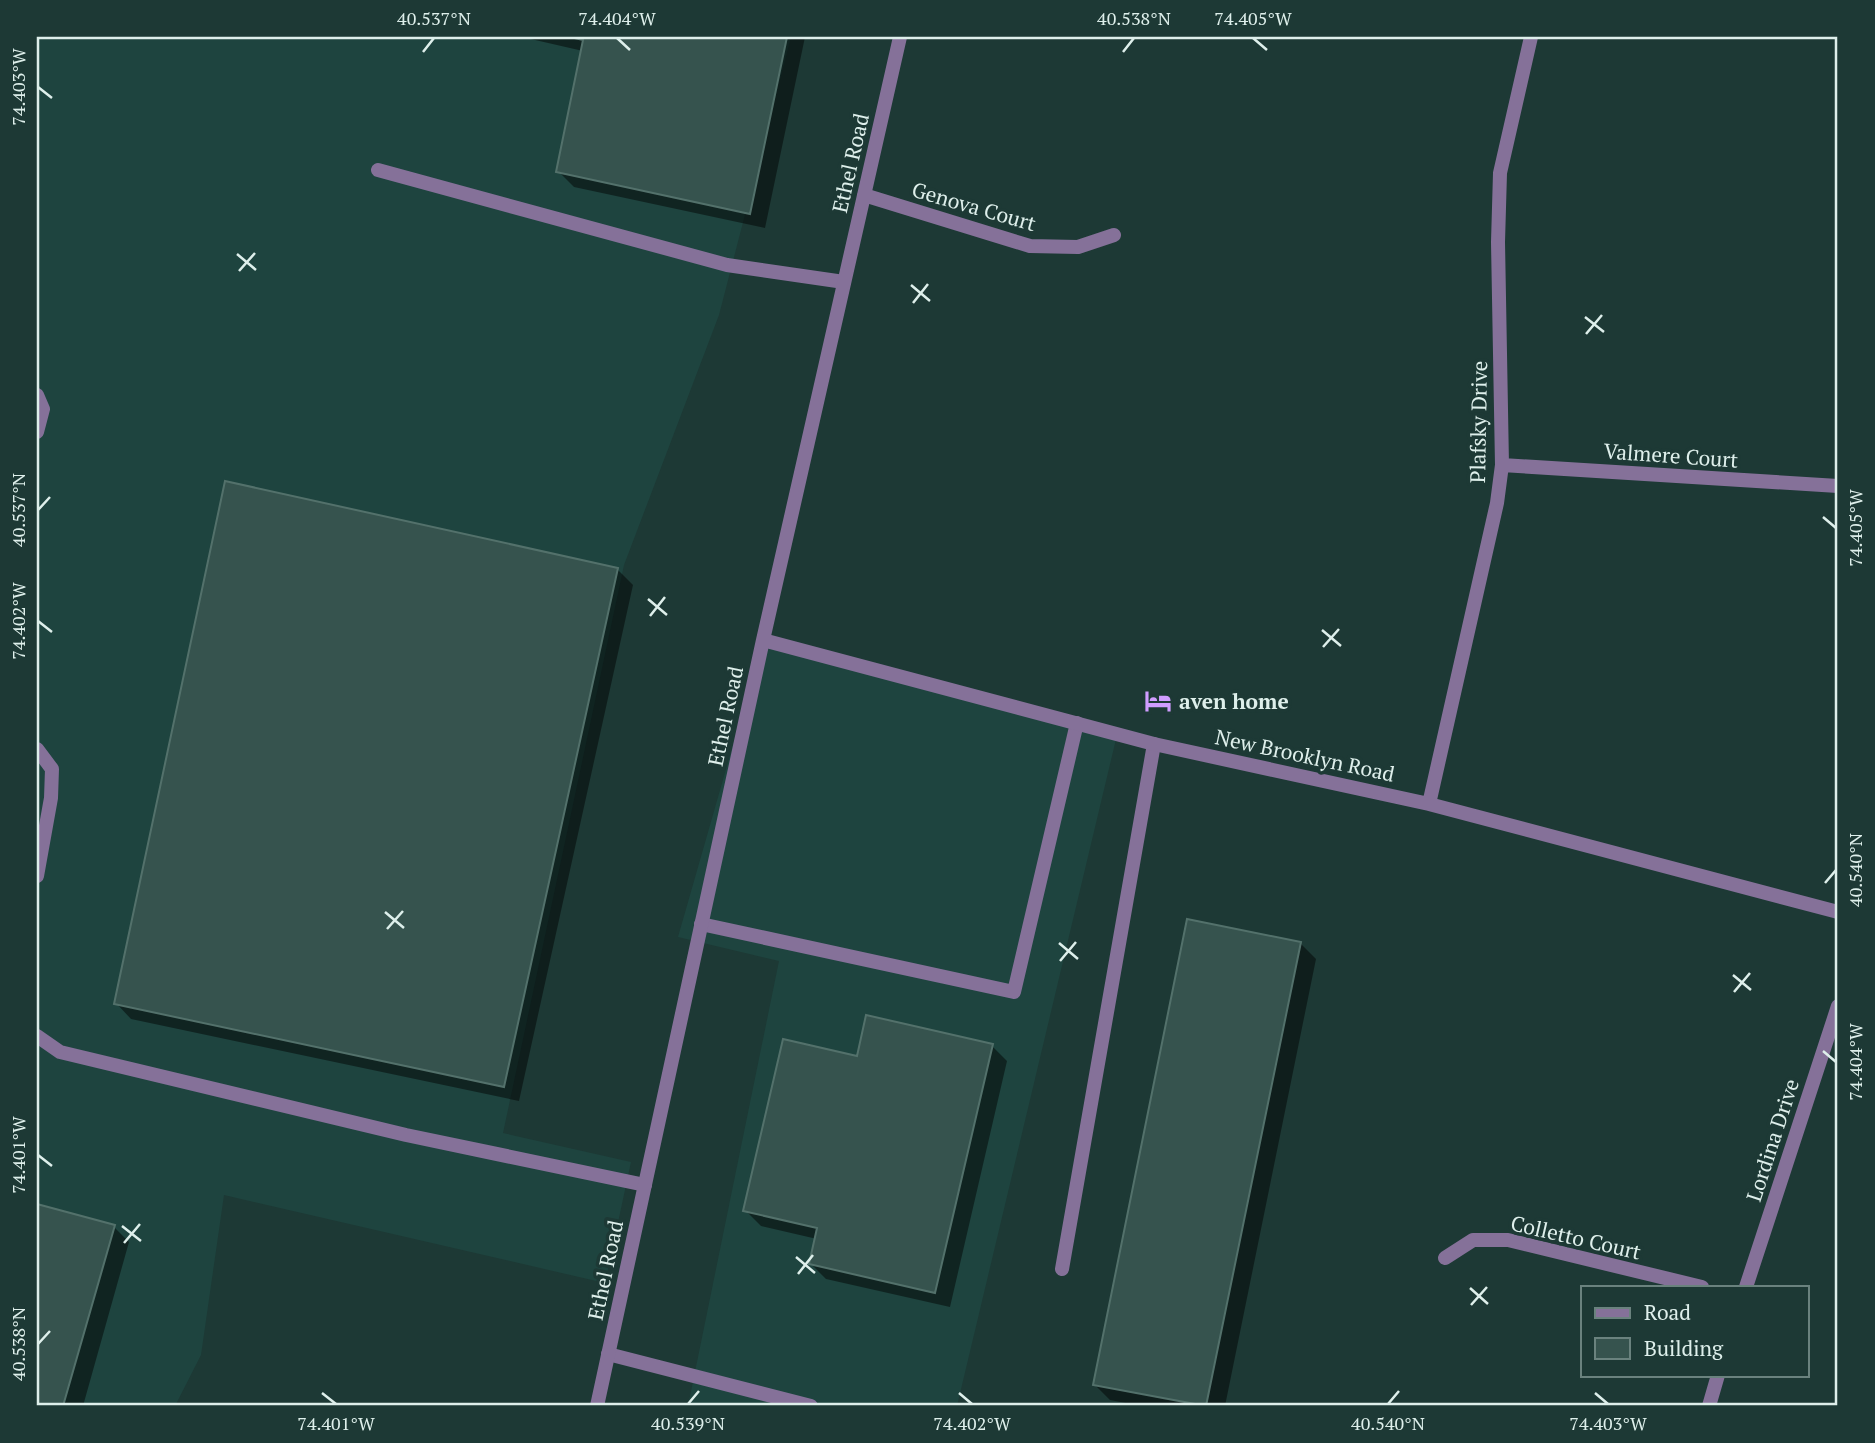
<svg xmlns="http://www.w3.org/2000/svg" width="1875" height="1443" font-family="'PT Serif',serif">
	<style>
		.built { fill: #1e443f }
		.shadow { fill: #0007 }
		.building { fill: #36534e; stroke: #53716b; stroke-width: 2 }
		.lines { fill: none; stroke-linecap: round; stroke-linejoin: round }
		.lane { stroke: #857199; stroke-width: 14 }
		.street { stroke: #857199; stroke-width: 14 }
		.ticks { fill: none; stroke: #deefeb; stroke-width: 2.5 }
		.labels { text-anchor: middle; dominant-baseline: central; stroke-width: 7; stroke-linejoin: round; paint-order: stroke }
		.street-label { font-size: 21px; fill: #deefeb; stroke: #1d3935 }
		.poi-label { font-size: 21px; font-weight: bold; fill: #deefeb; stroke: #1d3935; text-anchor: start }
		.neatline { fill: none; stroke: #deefeb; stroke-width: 2.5 }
		.ticks-label { font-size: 18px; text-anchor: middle; fill: #deefeb }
	</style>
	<rect width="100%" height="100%" fill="#1d3935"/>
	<path class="built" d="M37 37H791L719 315 624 565 503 1133 631 1162 605 1283 224 1195 201 1355 175 1406H37Z
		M763 640 1117 735 957 1406H688L779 961 678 937Z"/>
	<path class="shadow" d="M522 37H805L765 228 574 187 558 171 583 51Z
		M617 569 633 585 519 1101 131 1019 116 1003Z
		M1300 943 1316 959 1225 1406H1141L1110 1400 1095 1385Z
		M992 1046 1007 1061 950 1307 826 1279 811 1264 817 1239 761 1226 745 1210 859 1058Z
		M37 1205 114 1227 129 1242 83 1406H37Z"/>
	<path class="building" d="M570 37H787L750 214 556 172 583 40Z
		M225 481 618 568 504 1087 114 1004Z
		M1187 919 1301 942 1206 1406 1093 1385Z
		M866 1015 993 1044 935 1293 809 1264 817 1228 743 1211 783 1039 857 1056Z
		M37 1204 115 1225 63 1406H37Z"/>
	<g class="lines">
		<path class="lane" d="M378 170 727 265 844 282
			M37 395 43 409 37 432
			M37 749 52 769 51 798 37 876
			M701 924 1014 992 1077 723
			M37 1036 60 1052 406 1135 645 1185
			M1062 1269 1154 744
			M608 1354 811 1406"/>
		<path class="street" d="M864 195 1030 246 1078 247 1114 235
			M1502 465 1838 486
			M763 640 1154 744 1429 804 1838 912
			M1429 804 1497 503 1502 465 1498 242 1500 173 1531 37
			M1445 1258 1473 1240H1508L1702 1287
			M1746 1287 1838 1006
			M597 1406 763 640 900 37
			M1709 1406 1718 1375"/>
	</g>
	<path class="ticks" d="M617 38 630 50M1253 38 1267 50M423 52 434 38M1123 52 1134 38M38 87 52 98M237 254 256 270M239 271 255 253M911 285 930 301M913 303 928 284M1585 317 1604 332M1586 334 1602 315M38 510 50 497M1823 517 1836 528M648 599 667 615M650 616 665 597M38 621 52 632M1322 630 1341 646M1323 647 1339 629M1825 883 1836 870M385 912 404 928M387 929 403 911M1059 943 1078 959M1060 961 1076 942M1733 975 1751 990M1734 992 1750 973M1823 1051 1836 1062M38 1155 52 1166M122 1226 141 1241M124 1243 140 1224M796 1257 815 1273M798 1274 813 1255M1470 1288 1488 1304M1471 1305 1487 1287M38 1344 50 1331M322 1393 336 1404M959 1393 972 1404M1595 1393 1608 1404M688 1404 699 1391M1388 1404 1399 1391"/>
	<defs>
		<g id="hotel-bare" transform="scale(2.1)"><path d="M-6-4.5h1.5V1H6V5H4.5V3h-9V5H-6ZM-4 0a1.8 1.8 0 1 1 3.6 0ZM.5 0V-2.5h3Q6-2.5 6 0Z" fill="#d09dff" stroke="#1d3935" stroke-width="2.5" paint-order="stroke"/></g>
	</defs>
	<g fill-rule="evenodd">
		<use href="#hotel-bare" x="1158" y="701"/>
	</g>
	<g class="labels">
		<g class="street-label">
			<text transform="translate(850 163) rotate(-77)">Ethel Road</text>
			<text transform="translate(974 206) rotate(16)">Genova Court</text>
			<text transform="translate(1478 422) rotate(-89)">Plafsky Drive</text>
			<text transform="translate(1671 455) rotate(4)">Valmere Court</text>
			<text transform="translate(725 716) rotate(-78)">Ethel Road</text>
			<text transform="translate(1305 755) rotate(12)">New Brooklyn Road</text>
			<text transform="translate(1772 1140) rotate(-72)">Lordina Drive</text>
			<text transform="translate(1576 1237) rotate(13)">Colletto Court</text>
			<text transform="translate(605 1270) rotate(-78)">Ethel Road</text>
		</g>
		<g class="poi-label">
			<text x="1179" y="701">aven home</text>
		</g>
	</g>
	<rect width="1875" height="1443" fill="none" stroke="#1d3935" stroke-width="77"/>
	<rect x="1581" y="1286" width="228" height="91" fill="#1d3935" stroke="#6a827e" stroke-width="2"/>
	<rect x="1595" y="1308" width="35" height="10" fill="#857199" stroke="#6a827e" stroke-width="2"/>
	<text x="1644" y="1320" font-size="21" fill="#deefeb">Road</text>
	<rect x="1595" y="1338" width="35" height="21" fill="#36534e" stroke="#6a827e" stroke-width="2"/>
	<text x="1644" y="1356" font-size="21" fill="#deefeb">Building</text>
	<rect x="38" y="38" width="1798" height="1366" class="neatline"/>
	<g class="ticks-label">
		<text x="434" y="25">40.537°N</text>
		<text x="617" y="25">74.404°W</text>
		<text x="1134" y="25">40.538°N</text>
		<text x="1253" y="25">74.405°W</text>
		<text transform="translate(19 87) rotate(-90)" y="6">74.403°W</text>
		<text transform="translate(19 510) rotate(-90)" y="6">40.537°N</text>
		<text transform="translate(1856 528) rotate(-90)" y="6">74.405°W</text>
		<text transform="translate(19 621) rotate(-90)" y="6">74.402°W</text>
		<text transform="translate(1856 870) rotate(-90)" y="6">40.540°N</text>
		<text transform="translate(1856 1062) rotate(-90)" y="6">74.404°W</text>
		<text transform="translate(19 1155) rotate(-90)" y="6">74.401°W</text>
		<text transform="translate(19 1344) rotate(-90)" y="6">40.538°N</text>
		<text x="336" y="1430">74.401°W</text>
		<text x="688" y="1430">40.539°N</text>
		<text x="972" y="1430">74.402°W</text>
		<text x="1388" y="1430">40.540°N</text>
		<text x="1608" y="1430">74.403°W</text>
	</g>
</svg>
